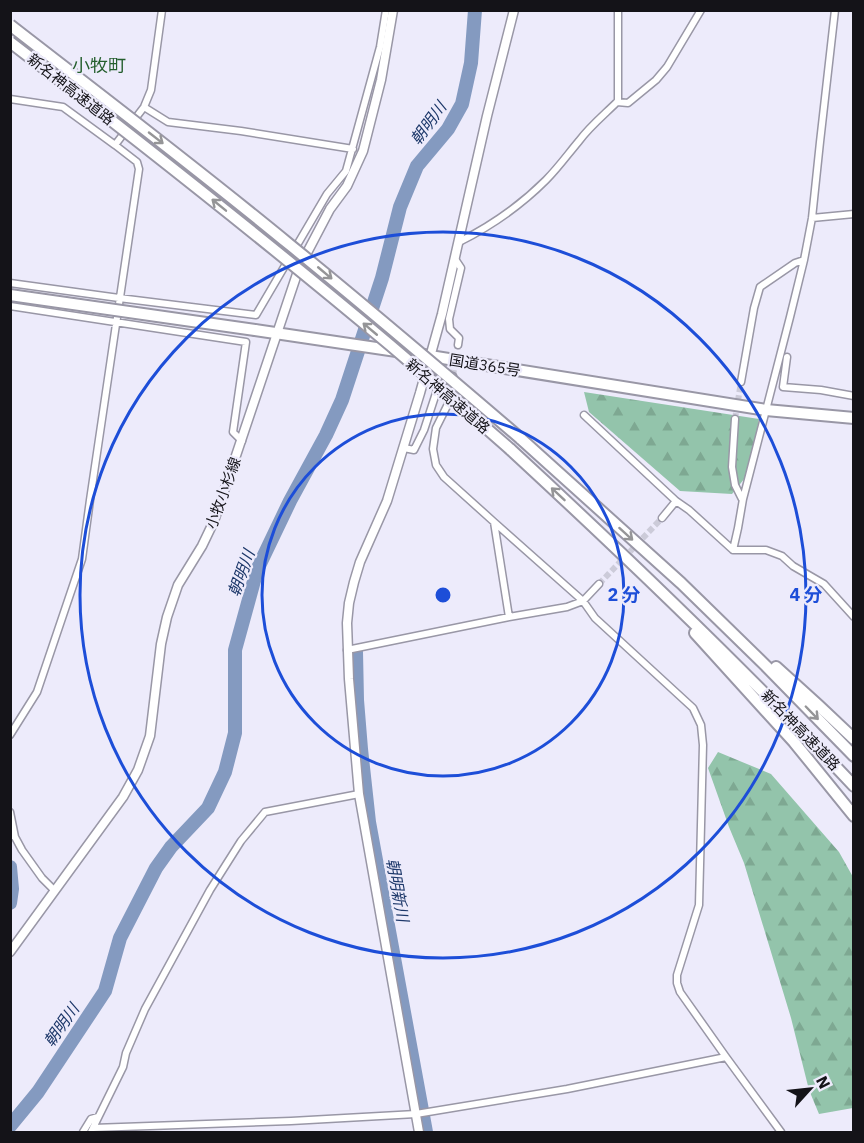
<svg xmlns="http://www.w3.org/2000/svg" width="864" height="1143" font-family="'IBM Plex Sans','Noto Sans JP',sans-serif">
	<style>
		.forest { fill: url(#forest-firs) }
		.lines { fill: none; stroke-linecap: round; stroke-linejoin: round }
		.river { stroke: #849ac0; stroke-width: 14 }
		.street-tunnel { stroke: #cccbd9; stroke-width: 6; stroke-dasharray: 6 3; stroke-linecap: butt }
		.street-casing { stroke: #9997a6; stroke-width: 9 }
		.secondary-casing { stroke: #9997a6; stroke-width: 11 }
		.highway-casing { stroke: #9997a6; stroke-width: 14 }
		.street { stroke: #fff; stroke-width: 6 }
		.secondary { stroke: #fff; stroke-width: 8 }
		.highway { stroke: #fff; stroke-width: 10 }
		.highway-bridge-casing { stroke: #9997a6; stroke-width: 14; stroke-linecap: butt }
		.highway-bridge { stroke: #fff; stroke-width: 10 }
		.oneway { stroke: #959597 }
		.ring { fill: none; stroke: #1d4ed8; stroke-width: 3 }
		.labels { text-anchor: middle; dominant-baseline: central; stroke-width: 4.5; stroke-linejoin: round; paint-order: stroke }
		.street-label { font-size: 15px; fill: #141318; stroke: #edebfb }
		.water-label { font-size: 16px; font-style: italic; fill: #1d386a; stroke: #edebfb }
		.quarter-label { font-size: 18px; fill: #245e2d; stroke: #edebfb }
		.centre { fill: #1d4ed8; stroke: #edebfb; stroke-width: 3 }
		.ring-label { font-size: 18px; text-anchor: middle; font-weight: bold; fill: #1d4ed8; stroke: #edebfb; stroke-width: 4.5; stroke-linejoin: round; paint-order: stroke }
	</style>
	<defs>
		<pattern id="forest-firs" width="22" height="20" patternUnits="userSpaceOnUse" patternTransform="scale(1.5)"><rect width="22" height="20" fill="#93c4ab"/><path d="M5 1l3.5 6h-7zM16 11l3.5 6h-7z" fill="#7ea892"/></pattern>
	</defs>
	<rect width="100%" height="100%" fill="#edebfb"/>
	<path class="forest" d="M584 392 759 419 749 473 732 494 680 491 589 412Z
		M718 752 771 774 839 852 853 877V1108L819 1114 809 1090 791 1018 744 863 729 827 708 768Z"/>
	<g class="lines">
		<path class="river" d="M356 652 357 700 361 749 369 822 426 1132
			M10 867 12 889 10 903
			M10 1126 38 1092 105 991 120 938 156 868 171 847 208 808 225 772 235 733V650L257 570 290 501 326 435 342 400 382 278 400 207 417 166 448 129 462 104 471 63 475 10"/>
		<path class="street-tunnel" d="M453 376 458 345
			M735 419 741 382
			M599 584 662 518"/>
		<g class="street-casing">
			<path id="street" d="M10 99 63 107 115 145 144 107 151 90 162 10
				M617 102 628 103 656 80 667 67 701 10
				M144 107 168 122 241 131 353 149
				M812 218 854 214
				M459 242C491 226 520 206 546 180 558 168 568 154 579 141 590 126 605 114 618 101V10
				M455 259 461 268 449 319 450 329 459 338 458 345
				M10 283 119 298 256 315 327 194 346 171 380 47 386 10
				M10 306 246 342 233 432 242 441
				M787 357 783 387 821 390 854 396
				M741 382 754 308 760 287 795 263 804 260
				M584 415 676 501 689 510 733 550H766L782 556 793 566 824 584 854 617
				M735 419 732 467 735 485 742 499
				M404 448 414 450 424 430 440 381 453 376 448 404 436 428 433 449 436 465 444 477 494 522 509 617
				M662 518 676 501
				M494 522 583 601 595 618 693 708 701 725 703 745 699 905 677 975V983L680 992 726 1057 781 1132
				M733 550 738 528 743 499 790 317 804 260 812 218 820 142 835 10
				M347 650 509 617 567 607 583 601 599 584
				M10 735 37 692 82 559 90 500 139 169 137 162 115 145
				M10 812 15 837
				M10 835 15 837 22 850 42 878 55 891
				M93 1128 291 1121 416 1114 567 1089 726 1057
				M83 1132 91 1119 98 1117
				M91 1132 123 1067 126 1053 145 1009 210 890 241 841 265 812 359 794"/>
		</g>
		<g class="secondary-casing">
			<path id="secondary" d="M10 952 123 797 138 770 150 736 161 644 167 617 178 585 202 546 214 521 299 268 330 209 347 186 363 151 381 80 393 10
				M419 1132 359 794 349 679 347 623 349 603 354 582 360 562 387 501 420 393 442 314 487 116 514 10"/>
		</g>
		<g class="highway-casing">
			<path id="highway" d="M255 330 430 356 766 410 854 418
				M520 438 681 583 766 666 854 756
				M510 449C628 558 744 669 854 786
				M695 633 794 742 854 816
				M776 667 819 706 854 739"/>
		</g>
		<use href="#street" class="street"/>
		<use href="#secondary" class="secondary"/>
		<use href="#highway" class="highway"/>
		<g class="highway-bridge-casing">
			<path id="highway-bridge" d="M10 25C104 98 199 170 290 245 368 308 444 373 520 438
				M10 42C139 141 266 241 390 345 430 379 470 414 510 449
				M10 295 255 330"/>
		</g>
		<use href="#highway-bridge" class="highway-bridge"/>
	</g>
	<defs><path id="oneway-shaft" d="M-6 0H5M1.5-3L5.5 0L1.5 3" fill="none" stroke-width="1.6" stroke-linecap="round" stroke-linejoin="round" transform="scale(1.5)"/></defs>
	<g class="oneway">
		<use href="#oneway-shaft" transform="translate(156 138) rotate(38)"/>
		<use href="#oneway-shaft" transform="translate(219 205) rotate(-141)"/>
		<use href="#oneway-shaft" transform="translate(325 273) rotate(40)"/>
		<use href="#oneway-shaft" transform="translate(370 329) rotate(-140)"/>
		<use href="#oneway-shaft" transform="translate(558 494) rotate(-137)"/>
		<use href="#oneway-shaft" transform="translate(626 534) rotate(42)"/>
		<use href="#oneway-shaft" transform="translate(812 713) rotate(46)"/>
	</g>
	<g class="ring">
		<circle cx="443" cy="595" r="181"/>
		<circle cx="443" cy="595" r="363"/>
	</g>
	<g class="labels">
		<g class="street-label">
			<text transform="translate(71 89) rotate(38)">新名神高速道路</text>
			<text transform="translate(485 365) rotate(9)">国道365号</text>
			<text transform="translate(448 396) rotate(41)">新名神高速道路</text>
			<text transform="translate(223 493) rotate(-70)">小牧小杉線</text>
			<text transform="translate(801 730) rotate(46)">新名神高速道路</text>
		</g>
		<g class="water-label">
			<text transform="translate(428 123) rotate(-54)">朝明川</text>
			<text transform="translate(241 573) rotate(-70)">朝明川</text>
			<text transform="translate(398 890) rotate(80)">朝明新川</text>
			<text transform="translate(61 1025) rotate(-55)">朝明川</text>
		</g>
		<g class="quarter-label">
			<text x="99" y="65">小牧町</text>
		</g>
	</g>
	<circle cx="443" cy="595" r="9" class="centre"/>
	<g class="ring-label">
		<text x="624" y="601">2 分</text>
		<text x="806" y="601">4 分</text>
	</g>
	<rect width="864" height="1143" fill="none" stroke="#141318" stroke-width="24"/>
	<g transform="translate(810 1089) rotate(63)" stroke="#edebfb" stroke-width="4.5" paint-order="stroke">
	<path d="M0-4.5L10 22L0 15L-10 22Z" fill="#141318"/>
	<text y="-9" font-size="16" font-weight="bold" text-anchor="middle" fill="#141318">N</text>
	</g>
</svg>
